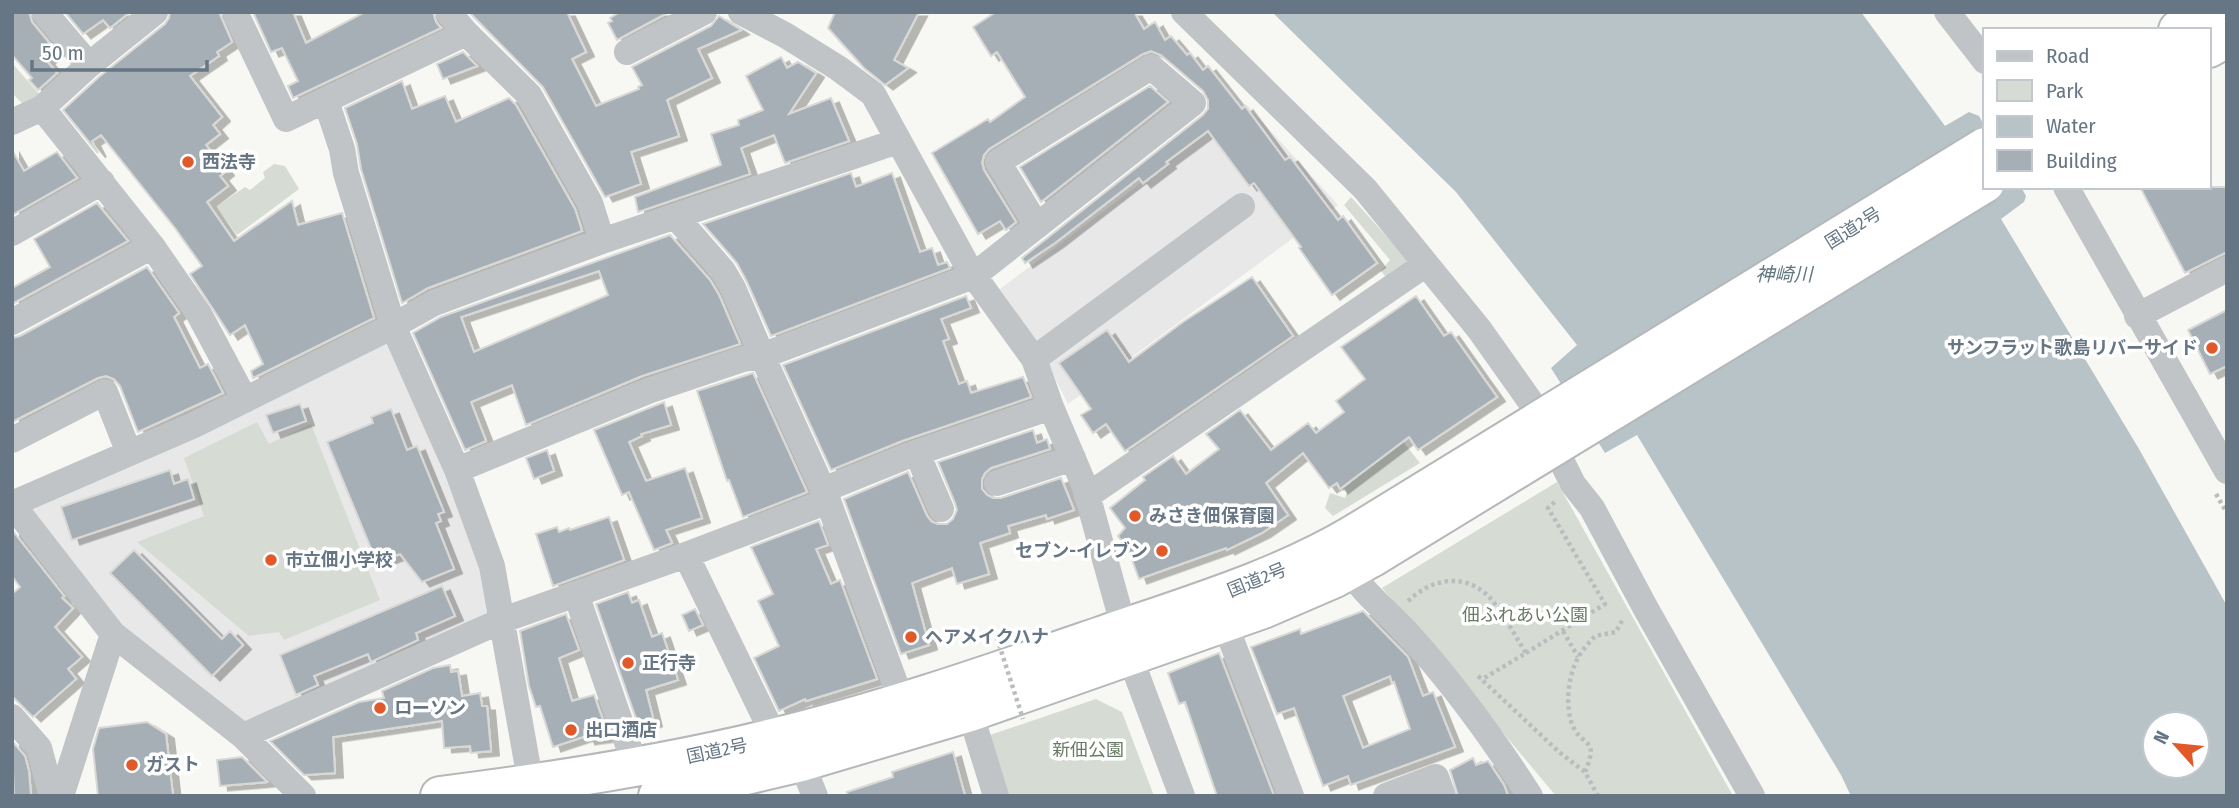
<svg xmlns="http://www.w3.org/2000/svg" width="2239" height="808" font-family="'Fira Sans Condensed','Noto Sans JP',sans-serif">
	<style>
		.built { fill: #e7e8e7 }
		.green { fill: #d6dcd3 }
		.water { fill: #b8c3c8; fill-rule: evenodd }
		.building { fill: #a6afb5; stroke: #d8d8d6; stroke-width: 2; fill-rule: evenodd; filter: url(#shadow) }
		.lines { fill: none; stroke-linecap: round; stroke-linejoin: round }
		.highway-casing { stroke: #b5b8bb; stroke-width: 42 }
		.path { stroke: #babdbf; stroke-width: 4.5; stroke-dasharray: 3.5 3.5; stroke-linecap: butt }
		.minor { stroke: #c0c4c7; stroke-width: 26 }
		.highway { stroke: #fff; stroke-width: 38 }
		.highway-bridge-casing { stroke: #b5b8bb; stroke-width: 42; stroke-linecap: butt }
		.path-bridge { stroke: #babdbf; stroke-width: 4.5; stroke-dasharray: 3.5 3.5; stroke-linecap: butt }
		.highway-bridge { stroke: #fff; stroke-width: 38 }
		.poi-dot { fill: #e15929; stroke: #fff; stroke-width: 2.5 }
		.labels { text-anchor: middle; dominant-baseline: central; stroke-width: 7; stroke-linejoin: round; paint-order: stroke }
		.poi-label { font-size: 18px; font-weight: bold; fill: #667684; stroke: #fff; text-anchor: start }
		.street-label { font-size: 18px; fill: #667684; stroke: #fff }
		.park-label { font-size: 18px; fill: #697b65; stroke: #fff }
		.water-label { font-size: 19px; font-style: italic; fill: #627780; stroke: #fff }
	</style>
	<defs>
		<filter id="shadow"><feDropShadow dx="8" dy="4.5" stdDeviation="0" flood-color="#0004"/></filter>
	</defs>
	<rect width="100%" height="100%" fill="#f7f7f3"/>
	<path class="built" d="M1246 104 1338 205 1068 404 1036 341 1000 289Z
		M381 335 393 342 496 608 490 618 245 721 237 720 130 639 27 505Z"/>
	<path class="green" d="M12 63 40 95 26 107 12 93Z
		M274 164 285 166 299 189 237 235 216 207 245 187 250 190 265 178 263 172Z
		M1351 197 1408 260 1403 272 1389 281 1381 271 1390 260 1344 205Z
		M257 422 269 444 311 424 380 600 284 640 279 632 249 636 137 542 204 516 184 458Z
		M1401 439 1420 463 1333 516 1325 508 1330 493 1345 498 1347 492 1342 490Z
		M1557 482 1733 796H1556L1382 588Z
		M1096 699 1122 712 1154 796H1007L990 735Z"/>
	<path class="water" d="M1272 12H1861L1945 126 1969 112 1979 116 1985 127V187H2021L2026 196 2024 202 2001 219 2139 449 2227 606V796H1851L1841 775 1637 435 1605 453 1551 368 1577 345 1456 192ZM2155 724H2197V766H2155Z"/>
	<path class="building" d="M12 12H29L32 22 56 51 46 60 57 73 38 90 29 80 32 78 12 55Z
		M65 12H130L110 28 103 20 83 34Z
		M170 12H219L232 42 217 52 219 56 190 76 222 117 213 125 220 134 206 145 226 171 220 176 228 186 207 202 234 241 292 201 298 225 342 213 374 318 253 378 251 371 263 364 245 325 230 335 190 274 202 266 175 228 101 135 92 141 98 153 63 110 99 77 165 24 169 18Z
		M253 12H293L306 43 365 12H433L436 22 441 28 293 98 288 86 298 81 282 48 271 52Z
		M469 12H567L586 52 572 59 596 106 639 89 638 87 642 85 632 67 711 26 719 16 741 30 698 49 712 78 667 100 679 136 631 152 641 184 605 197 543 87Z
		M620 12H669L617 40 608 23 612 21 610 18Z
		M835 12H919L894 60 908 68 885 85 864 68 828 28Z
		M996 12H1134L1144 29 1155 22 1165 40 1171 36 1187 55 1190 53 1203 70 1208 66 1242 109 1245 106 1285 160 1290 157 1338 220 1343 216 1377 263 1332 295 1299 248 1301 247 1254 183 1249 186 1208 131 1166 162 1168 164 1143 183 1139 178 1055 243 1025 263 1022 258 1203 115 1208 109V100L1203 91 1161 55 1151 51 1143 54 989 149 984 155 982 163 984 170 1016 222 1006 230 1000 221 978 234 932 153 988 119 990 122 1025 97 997 52 991 56 973 27Z
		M463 52 477 66 443 79 437 64Z
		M781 57 787 68 798 62 816 73 789 114 831 98 849 141 785 163 774 135 741 148 750 174 638 212 635 197 721 165 711 134 739 125 738 120 763 110 746 76Z
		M402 81 412 109 445 96 456 122 509 98 516 105 575 209 582 231 428 288 402 303 361 169 357 144 345 108Z
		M1150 86 1168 102 1041 202 1020 167Z
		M12 150 24 171 57 152 77 178 12 215Z
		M851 173 856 187 892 173 920 252 932 248 938 265 947 262 950 268 771 336 747 282 737 263 703 224Z
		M2140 187H2227V252L2185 273Z
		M97 203 128 241 12 304V288L50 267 34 239Z
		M670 235 710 280 719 295 740 344 642 376 526 425 512 385 471 402 486 441 465 450 413 333 441 317ZM599 271 608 295 474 352 461 317Z
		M147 267 179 313 174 317 200 368 208 364 223 393 138 432 120 386 114 379 106 376 98 378 12 422V338L20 336Z
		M1252 277 1293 336 1125 451 1106 424 1093 433 1081 415 1091 409 1059 363 1107 330 1129 362 1183 322Z
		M966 296 971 308 941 319 949 339 943 341 959 384 967 381 971 393 1023 377 1031 397 902 441 831 470 783 365Z
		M1416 296 1444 336 1451 332 1497 397 1418 450 1409 437 1340 489 1337 483 1329 488 1303 453 1266 483 1288 515 1262 533 1227 550 1226 548 1139 579 1128 549 1118 536 1125 528 1110 508 1145 480 1143 477 1173 456 1186 474 1219 449 1206 434 1240 410 1271 450 1308 423 1316 433 1344 412 1336 401 1365 379 1341 347Z
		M2227 310V366L2210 374 2188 330Z
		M753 373 807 492 743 517 729 480 727 481 697 391Z
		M664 402 671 425 641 434 642 436 629 442 646 481 685 468 702 518 666 530 672 543 654 550 629 492 622 495 594 430Z
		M300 404 306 421 273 433 266 415Z
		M391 409 407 450 417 446 444 512 438 514 441 521 436 523 454 569 422 582 400 554 377 563 327 442 373 423 371 417Z
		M1033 430 1037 443 1047 439 1050 449 991 468 985 473 982 479V489L987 495 993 498H1001L1061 478 1074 510 1047 519 1046 515 1008 526 1010 533 980 543 989 574 957 584 952 568 912 583 929 645 901 654 844 499 908 472 927 516 932 522 938 524H947L953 519 957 510 955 503 938 462Z
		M547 450 554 471 534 479 526 458Z
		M170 470 174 484 188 479 194 499 72 540 61 507Z
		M609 517 624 560 553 586 536 534 557 527 559 532 569 528 570 530Z
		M819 521 828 545 816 549 831 584 840 580 877 679 806 701 805 699 779 711 754 658 779 646 758 601 773 594 751 547Z
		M12 530 64 596 62 598 73 608 55 627 82 657 68 669 76 679 33 717 12 696V594L20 587 12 576Z
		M134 550 222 639 230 631 243 645 212 676 110 573Z
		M442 586 455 616 416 633 418 640 371 662 368 654 314 676 318 685 296 695 280 655Z
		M628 592 632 603 639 600 652 637 662 633 678 680 646 690 654 722 639 727 596 604Z
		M695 609 703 625 689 631 682 615Z
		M1363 611 1408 657 1423 696 1433 692 1455 747 1351 785 1348 776 1323 786 1294 708 1277 714 1251 647 1300 629 1301 634ZM1390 676 1392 683 1394 682 1410 729 1363 748 1343 696Z
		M566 614 579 650 559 658 572 701 594 695 609 737 587 740 586 736 553 747 540 706 536 707 529 686 520 631Z
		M1219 653 1274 796H1217L1185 702 1179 704 1168 673Z
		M450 665 451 672 458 671 462 696 480 693 482 706H487L491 751 471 753 470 746 444 748 442 721 333 737 335 773 304 775 270 741 359 702 384 698 382 691 433 668Z
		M147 722 166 734 173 796H98L93 749 99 728Z
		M12 741 25 756 29 771 31 796H14Z
		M953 752 965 796H848L847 792 893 777 892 772Z
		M242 757 267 782 220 786 217 760Z
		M1473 758 1476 765 1488 761 1504 785 1508 796H1458L1450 770Z"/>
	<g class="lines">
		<g class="highway-casing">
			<path id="highway" d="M2178 30 2207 12
				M2209 48 2227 38
				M440 796C552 782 663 765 773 738 884 711 993 673 1101 636 1187 606 1277 580 1356 533
				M658 796 801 762 970 712 1263 609 1335 578 1371 558"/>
		</g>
		<path class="path" d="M2216 494 2227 513
			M1408 601C1430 580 1461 572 1486 594 1499 605 1516 638 1526 653L1481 680
			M1563 631 1578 657
			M1526 653 1605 604 1548 508 1557 500
			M1478 676 1559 752 1585 772 1598 796
			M1585 772C1600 736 1582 749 1572 724 1565 705 1568 676 1578 658 1582 650 1589 643 1595 636L1616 632 1623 619"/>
		<path class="minor" d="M44 12 89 65
			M235 12 286 119 466 33
			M448 12 466 33 529 95 590 203 602 241
			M741 12 785 35 838 68 873 94 969 269 1034 359 1051 407 1085 487 1124 628 1130 657 1182 796
			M1184 12 1365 189 1479 329 1535 408 1573 484 1592 508 1646 609 1752 796
			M1947 12 1985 61
			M627 52 704 12
			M326 101 342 149 346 173 393 326 457 470 492 566 533 796
			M42 108 152 246 199 314 245 400
			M12 122 42 108 89 65 155 12
			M2066 187 2227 471
			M676 217 723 271 733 288 760 351 828 501 902 702
			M12 233 102 182
			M2137 316 2227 269
			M12 322 152 246
			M1034 359 1242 206
			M12 440 105 392 129 453
			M917 453 941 509
			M457 470 648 391 743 359 762 356 973 276 1193 103 1151 67 998 162 1037 226
			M997 483 1073 458
			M823 490 907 456 1051 407
			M1087 496 1426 264
			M12 504 194 425 393 326 434 303 602 241 898 141
			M12 504 113 634 243 736 303 796
			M686 555 775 738
			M1342 556C1355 588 1388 611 1411 637 1455 686 1494 740 1530 796
			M576 594 636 768
			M1225 624 1291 796
			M970 712 996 796
			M12 717 39 748 52 796
			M243 736 503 620 686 555 828 501
			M801 762 815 796
			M61 796 113 634
			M1386 796 1436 777 1443 796"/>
		<use href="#highway" class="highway"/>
		<g class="highway-bridge-casing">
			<path id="highway-bridge" d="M1356 533 1985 147
				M1371 558 1985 183"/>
		</g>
		<path class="path-bridge" d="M997 638 1023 719"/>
		<use href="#highway-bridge" class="highway-bridge"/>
	</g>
	<g class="poi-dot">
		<circle cx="188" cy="162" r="7"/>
		<circle cx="2212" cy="348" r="7"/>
		<circle cx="1135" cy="516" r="7"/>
		<circle cx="1162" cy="551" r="7"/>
		<circle cx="271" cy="560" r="7"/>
		<circle cx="911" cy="637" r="7"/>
		<circle cx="628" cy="663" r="7"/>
		<circle cx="380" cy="708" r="7"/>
		<circle cx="571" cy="730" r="7"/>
		<circle cx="132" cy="765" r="7"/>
	</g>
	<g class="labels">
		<g class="poi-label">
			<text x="202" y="162">西法寺</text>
			<text x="2198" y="348" text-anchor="end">サンフラット歌島リバーサイド</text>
			<text x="1149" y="516">みさき佃保育園</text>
			<text x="1148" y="551" text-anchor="end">セブン-イレブン</text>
			<text x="285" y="560">市立佃小学校</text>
			<text x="925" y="637">ヘアメイクハナ</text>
			<text x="642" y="663">正行寺</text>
			<text x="394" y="708">ローソン</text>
			<text x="585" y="730">出口酒店</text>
			<text x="146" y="765">ガスト</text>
		</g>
		<g class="street-label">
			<text transform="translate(1853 228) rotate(-32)">国道2号</text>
			<text transform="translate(1257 580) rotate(-22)">国道2号</text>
			<text transform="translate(717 751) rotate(-12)">国道2号</text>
		</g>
		<g class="park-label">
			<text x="1525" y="615">佃ふれあい公園</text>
			<text x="1088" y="750">新佃公園</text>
		</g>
		<g class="water-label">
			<text x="1784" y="274">神崎川</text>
		</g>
	</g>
	<rect width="2239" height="808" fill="none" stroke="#667684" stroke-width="28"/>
	<rect x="1983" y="28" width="228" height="161" fill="#ffffff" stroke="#c2c8ce" stroke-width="2"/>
	<rect x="1997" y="51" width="35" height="10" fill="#c0c4c7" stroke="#c2c8ce" stroke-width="2"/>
	<text x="2046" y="63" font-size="21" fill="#667684">Road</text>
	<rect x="1997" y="80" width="35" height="21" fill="#d6dcd3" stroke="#c2c8ce" stroke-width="2"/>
	<text x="2046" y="98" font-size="21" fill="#667684">Park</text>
	<rect x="1997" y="116" width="35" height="21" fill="#b8c3c8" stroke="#c2c8ce" stroke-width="2"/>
	<text x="2046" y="133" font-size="21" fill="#667684">Water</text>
	<rect x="1997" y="150" width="35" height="21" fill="#a6afb5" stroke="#c2c8ce" stroke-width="2"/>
	<text x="2046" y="168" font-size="21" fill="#667684">Building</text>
	<g transform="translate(2176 745) rotate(297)"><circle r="33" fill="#ffffff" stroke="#c2c8ce" stroke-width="2"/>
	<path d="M0-5L12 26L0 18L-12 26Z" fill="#e15929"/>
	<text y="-10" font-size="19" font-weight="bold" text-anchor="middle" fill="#667684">N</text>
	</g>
	<path d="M32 60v10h175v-10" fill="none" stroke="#667684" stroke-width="3.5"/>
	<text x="42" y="60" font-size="21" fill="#667684" stroke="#ffffff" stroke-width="5" paint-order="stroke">50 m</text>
</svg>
